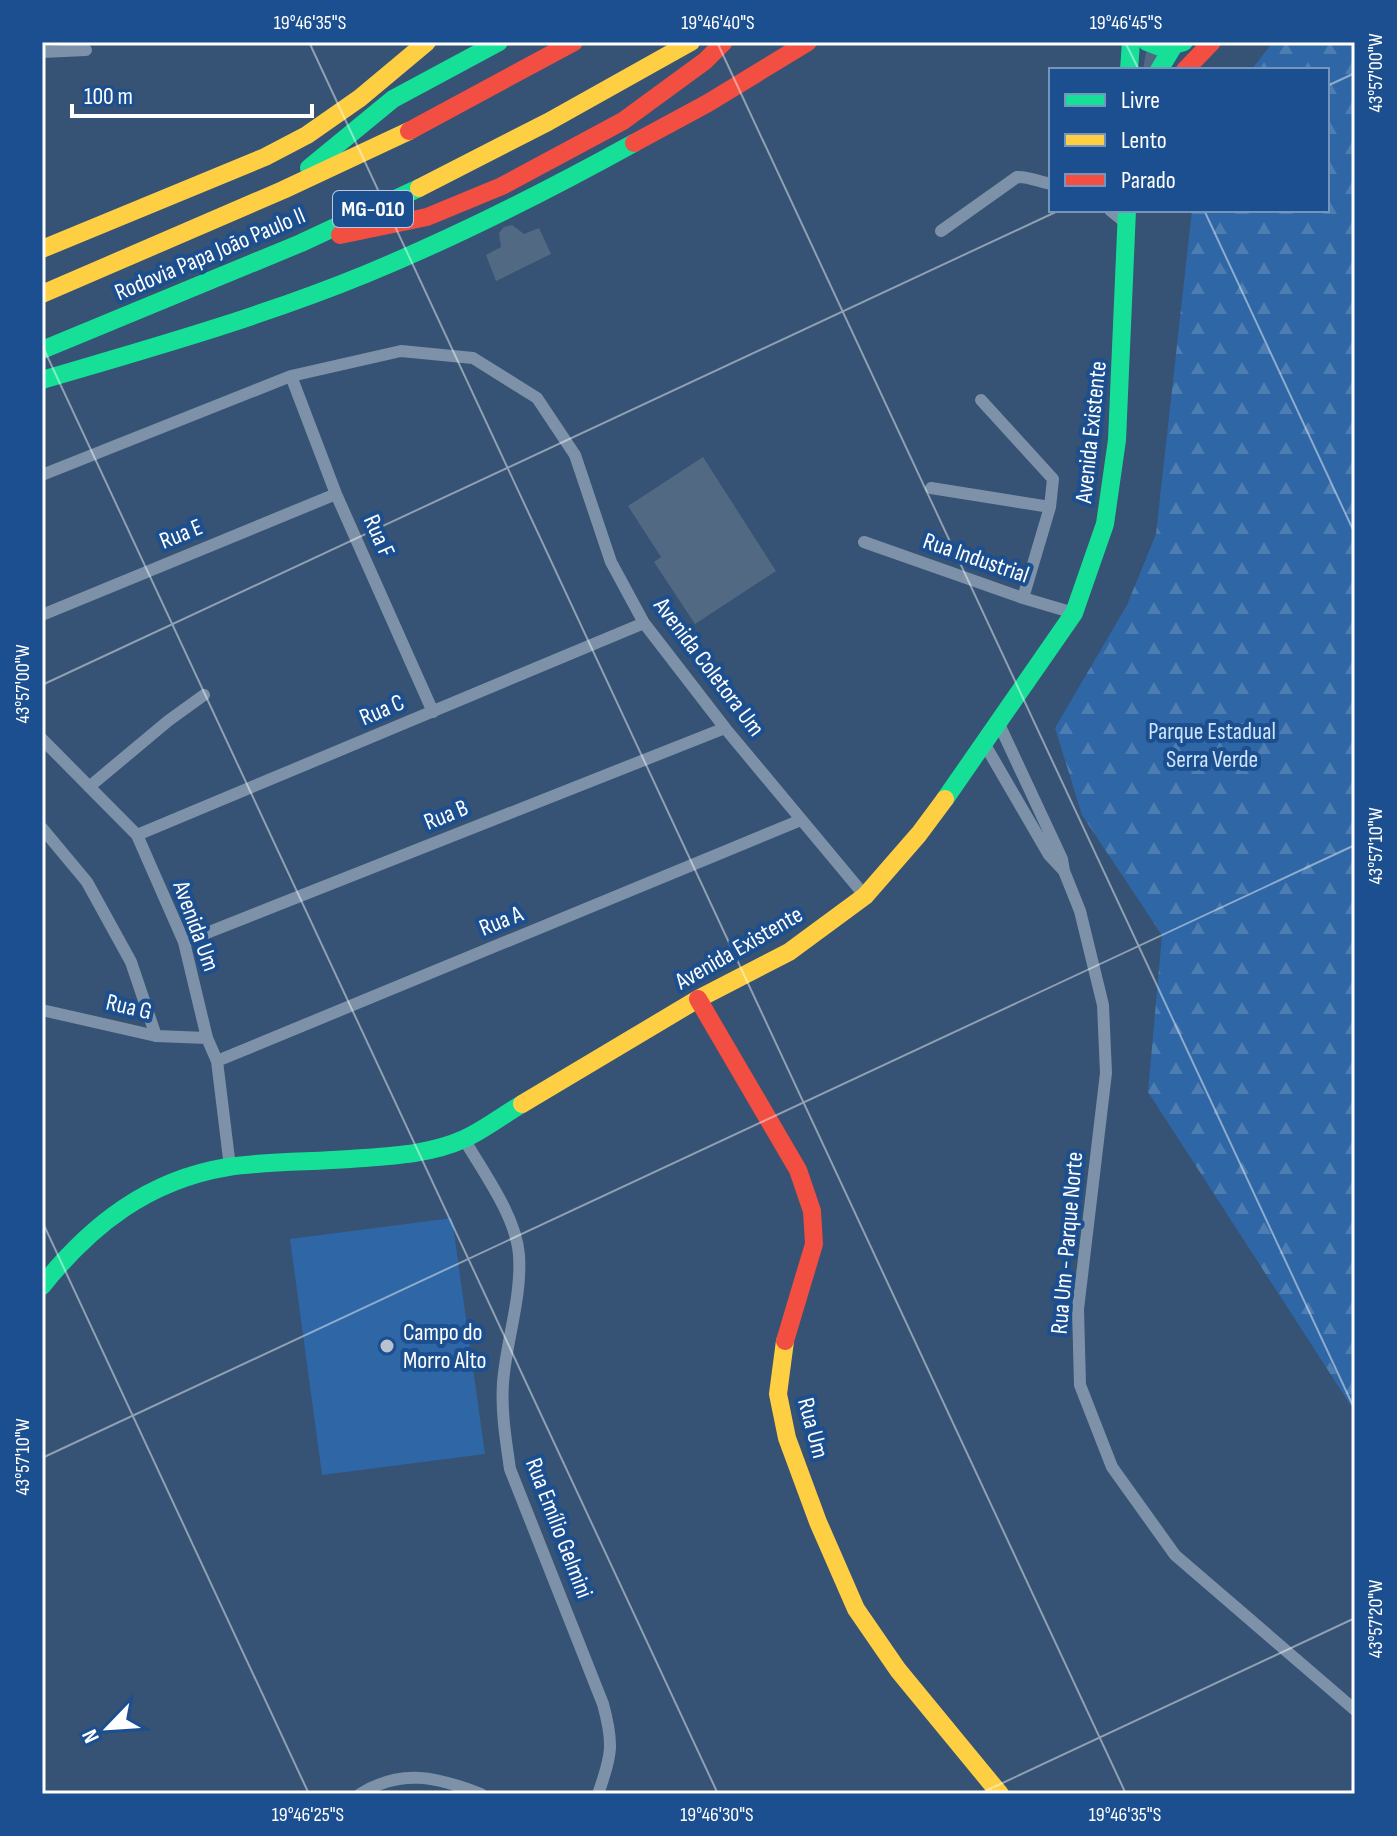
<svg xmlns="http://www.w3.org/2000/svg" width="1397" height="1836" font-family="'Sofia Sans Condensed',sans-serif">
	<style>
		.forest { fill: url(#forest-firs) }
		.garden { fill: #2f66a5 }
		.building { fill: #526984 }
		.lines { fill: none; stroke-linecap: round; stroke-linejoin: round }
		.street { stroke: #7d92a8; stroke-width: 12 }
		.fast { stroke: #16e098; stroke-width: 18 }
		.slow { stroke: #ffcf43; stroke-width: 18 }
		.jam { stroke: #f24e42; stroke-width: 18 }
		.ticks { fill: none; stroke: #fff; stroke-width: 2; stroke-opacity: 0.45 }
		.poi-dot { fill: #b9c2ce; stroke: #1b4f8f; stroke-width: 3 }
		.labels { text-anchor: middle; dominant-baseline: central; stroke-width: 8; stroke-linejoin: round; paint-order: stroke }
		.shield { fill: #1b4f8f; stroke: #bbcadd; stroke-width: 2 }
		.shield-label { font-size: 22px; font-weight: bold; fill: #fff }
		.street-label { font-size: 24px; fill: #fff; stroke: #1b4f8f }
		.park-label { font-size: 24px; fill: #cfe3fa; stroke: #1b4f8f }
		.poi-label { font-size: 24px; fill: #fff; stroke: #1b4f8f; text-anchor: start }
		.neatline { fill: none; stroke: #fff; stroke-width: 3 }
		.ticks-label { font-size: 20px; text-anchor: middle; fill: #fff }
	</style>
	<defs>
		<pattern id="forest-firs" width="22" height="20" patternUnits="userSpaceOnUse" patternTransform="scale(2)"><rect width="22" height="20" fill="#2f66a5"/><path d="M5 1l3.5 6h-7zM16 11l3.5 6h-7z" fill="#4e7db2"/></pattern>
	</defs>
	<rect width="100%" height="100%" fill="#365274"/>
	<path class="forest" d="M1273 42H1355V1412L1148 1092 1162 935 1082 815 1055 728 1127 605 1156 534 1192 210H1327V70H1251Z"/>
	<path class="garden" d="M452 1218 485 1454 322 1475 290 1239Z"/>
	<path class="building" d="M1146 52 1158 53 1155 70H1143Z
		M512 225 524 234 539 228 551 254 496 281 486 255 501 247 499 233 504 227Z
		M703 457 776 571 695 624 654 562 661 557 628 506Z"/>
	<g class="lines">
		<path class="street" d="M42 52 86 50
			M1110 210 1126 223
			M941 231 1017 177C1028 176 1039 182 1051 184
			M291 376 336 494 433 712
			M981 400 1053 479 1050 507 1023 598
			M42 475 291 376 401 351 473 358 537 398 575 455 611 562 644 623 725 728 865 896
			M931 488 1050 507
			M864 542 1023 598 1074 613
			M42 615 336 494
			M999 724 1062 859 1064 871 1080 911 1103 1005 1106 1073 1078 1309 1080 1385 1112 1467 1175 1555 1355 1710
			M42 739 137 835 184 942 207 1038 217 1061 230 1167
			M984 743 1049 855 1064 871
			M89 787 168 721 204 695
			M42 828 87 882 131 962 156 1036
			M137 835 644 623
			M184 942 725 728
			M42 1010 156 1036 207 1038
			M217 1061 801 820
			M464 1139C483 1172 516 1216 519 1255 522 1298 506 1341 503 1383 501 1412 506 1441 510 1469L603 1704C614 1744 612 1755 598 1794
			M360 1794C402 1768 437 1777 481 1794"/>
		<path class="fast" d="M1147 42 1163 48 1184 42
			M1129 70 1131 42
			M1159 70 1173 47
			M309 168 393 99 499 42
			M42 350 301 243 419 188
			M42 380C151 348 261 317 366 274 458 236 547 191 634 143
			M945 799 1074 613 1105 524 1117 440 1127 210
			M42 1286C91 1225 148 1180 228 1167 268 1161 310 1162 350 1159 388 1156 429 1155 464 1139 484 1130 503 1115 522 1104"/>
		<path class="slow" d="M419 188 548 122 691 42
			M42 249 265 157 307 135 360 98 427 42
			M42 294 283 190 409 131
			M522 1104 698 999 789 952 865 896 919 834 945 799
			M785 1341 778 1394 787 1438 818 1522 856 1609 898 1670 1000 1794"/>
		<path class="jam" d="M1185 70 1212 42
			M409 131 574 42
			M634 143 708 103 808 42
			M340 235 427 217 502 186 623 121 705 61 724 42
			M698 999 798 1170 812 1211 814 1244 785 1341"/>
	</g>
	<path class="ticks" d="M309 42 1126 1794M717 42 1355 1410M1125 42 1139 70M1327 86 1355 73M1204 210 1355 534M42 345 718 1794M42 685 1060 210M42 1221 309 1794M42 1458 1355 845M979 1794 1355 1618"/>
	<circle class="poi-dot" cx="387" cy="1346" r="8"/>
	<g class="labels">
		<rect class="shield" x="333" y="191" width="80" height="36" rx="6"/>
		<g class="shield-label">
			<text x="373" y="209">MG-010</text>
		</g>
		<g class="street-label">
			<text transform="translate(210 254) rotate(-23)">Rodovia Papa João Paulo II</text>
			<text transform="translate(1091 432) rotate(-84)">Avenida Existente</text>
			<text transform="translate(181 534) rotate(-22)">Rua E</text>
			<text transform="translate(379 536) rotate(66)">Rua F</text>
			<text transform="translate(976 558) rotate(19)">Rua Industrial</text>
			<text transform="translate(709 667) rotate(53)">Avenida Coletora Um</text>
			<text transform="translate(382 710) rotate(-23)">Rua C</text>
			<text transform="translate(446 815) rotate(-22)">Rua B</text>
			<text transform="translate(501 921) rotate(-22)">Rua A</text>
			<text transform="translate(196 926) rotate(70)">Avenida Um</text>
			<text transform="translate(739 948) rotate(-30)">Avenida Existente</text>
			<text transform="translate(129 1007) rotate(13)">Rua G</text>
			<text transform="translate(1067 1243) rotate(-85)">Rua Um - Parque Norte</text>
			<text transform="translate(813 1428) rotate(75)">Rua Um</text>
			<text transform="translate(559 1528) rotate(69)">Rua Emílio Gelmini</text>
		</g>
		<g class="park-label">
			<text x="1212" y="731">Parque Estadual<tspan x="1212" dy="28">Serra Verde</tspan></text>
		</g>
		<g class="poi-label">
			<text x="403" y="1332">Campo do<tspan x="403" dy="28">Morro Alto</tspan></text>
		</g>
	</g>
	<rect width="1397" height="1836" fill="none" stroke="#1b4f8f" stroke-width="88"/>
	<rect x="1049" y="68" width="280" height="144" fill="#1b4f8f" stroke="#7695bc" stroke-width="2"/>
	<rect x="1065" y="94" width="40" height="12" fill="#16e098" stroke="#7695bc" stroke-width="2"/>
	<text x="1121" y="108" font-size="24" fill="#ffffff">Livre</text>
	<rect x="1065" y="134" width="40" height="12" fill="#ffcf43" stroke="#7695bc" stroke-width="2"/>
	<text x="1121" y="148" font-size="24" fill="#ffffff">Lento</text>
	<rect x="1065" y="174" width="40" height="12" fill="#f24e42" stroke="#7695bc" stroke-width="2"/>
	<text x="1121" y="188" font-size="24" fill="#ffffff">Parado</text>
	<g transform="translate(108 1728) rotate(245)" stroke="#1b4f8f" stroke-width="6" paint-order="stroke">
	<path d="M0-6L14 30L0 20L-14 30Z" fill="#ffffff"/>
	<text y="-12" font-size="22" font-weight="bold" text-anchor="middle" fill="#ffffff">N</text>
	</g>
	<path d="M72 104v12h240v-12" fill="none" stroke="#ffffff" stroke-width="4"/>
	<text x="84" y="104" font-size="24" fill="#ffffff" stroke="#1b4f8f" stroke-width="6" paint-order="stroke">100 m</text>
	<rect x="44" y="44" width="1309" height="1748" class="neatline"/>
	<g class="ticks-label">
		<text x="310" y="29">19°46'35"S</text>
		<text x="718" y="29">19°46'40"S</text>
		<text x="1126" y="29">19°46'45"S</text>
		<text transform="translate(1375 73) rotate(-90)" y="7">43°57'00"W</text>
		<text transform="translate(22 684) rotate(-90)" y="7">43°57'00"W</text>
		<text transform="translate(1375 846) rotate(-90)" y="7">43°57'10"W</text>
		<text transform="translate(22 1457) rotate(-90)" y="7">43°57'10"W</text>
		<text transform="translate(1375 1619) rotate(-90)" y="7">43°57'20"W</text>
		<text x="308" y="1821">19°46'25"S</text>
		<text x="717" y="1821">19°46'30"S</text>
		<text x="1125" y="1821">19°46'35"S</text>
	</g>
</svg>
